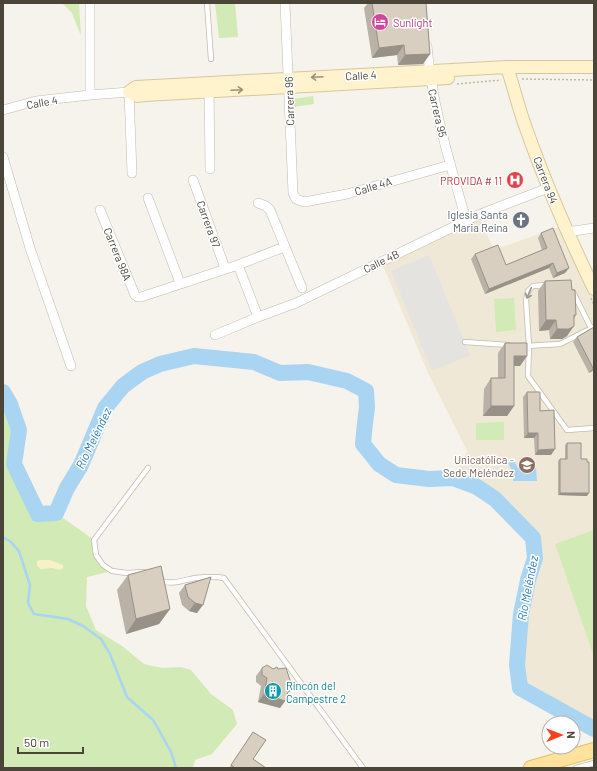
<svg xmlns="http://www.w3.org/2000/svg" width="597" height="771" font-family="Barlow,sans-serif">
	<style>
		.education { fill: #efe8d6 }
		.green { fill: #d2eab5 }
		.sand { fill: #f9efc9 }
		.parking { fill: #e5e3e0 }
		.water { fill: #a9d4f2 }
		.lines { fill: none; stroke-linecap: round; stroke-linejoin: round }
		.stream { stroke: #a9d4f2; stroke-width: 2.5 }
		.river { stroke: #a9d4f2; stroke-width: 16 }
		.lane-casing { stroke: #c2bbae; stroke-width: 6 }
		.street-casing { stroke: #c2bbae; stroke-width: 10 }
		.secondary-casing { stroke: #d6c79b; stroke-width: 14 }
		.primary-casing { stroke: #e6c16a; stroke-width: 16 }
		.path { stroke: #c4b79f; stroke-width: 1.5; stroke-dasharray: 2 2; stroke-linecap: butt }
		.lane { stroke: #fff; stroke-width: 4.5 }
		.street { stroke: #fff; stroke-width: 9 }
		.secondary { stroke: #fff3cd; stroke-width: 12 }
		.primary { stroke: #ffe39c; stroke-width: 14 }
		.wall { fill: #bab2a6 }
		.shaded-wall { fill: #979187 }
		.building { fill: #d8cfc1; stroke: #979187 }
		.oneway { stroke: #9c937c }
		.oneway2 { stroke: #9c9892 }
		.labels { text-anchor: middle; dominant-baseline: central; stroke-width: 3; stroke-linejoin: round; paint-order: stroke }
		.hotel-label { font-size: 11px; fill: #b23c85; stroke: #fff; text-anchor: start }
		.street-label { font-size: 11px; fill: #4b4439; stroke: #fff }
		.health-label { font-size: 11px; fill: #be3a42; stroke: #fff; text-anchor: end }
		.worship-label { font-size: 11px; fill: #5b616d; stroke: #fff; text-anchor: end }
		.education-label { font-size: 11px; fill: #785e54; stroke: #fff; text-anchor: end }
		.culture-label { font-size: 11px; fill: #0d838f; stroke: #fff; text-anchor: start }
		.water-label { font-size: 12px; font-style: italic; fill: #2e7ab2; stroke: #fff }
	</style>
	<rect width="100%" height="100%" fill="#f6f3ec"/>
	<path class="education" d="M478 215 494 250 564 225 594 289V729L520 688 517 665 521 614 528 580 535 558 533 538 495 499 477 487 453 478 467 451 428 373 381 261Z"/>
	<path class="green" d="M62 3H79L81 36 72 13Z
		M215 3H235L238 37 219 38Z
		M313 96 314 104 294 107 293 99Z
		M514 298 516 330 496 332 494 299Z
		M3 392 10 404 19 430 14 464 38 514 56 513 94 540 96 555 112 571 87 577 86 606 96 630 122 646 144 664 162 668 181 667 191 670 211 694 233 710 237 724 212 754 195 760 193 768H3Z
		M504 422V440H476V423Z
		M594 530V657L555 544Z"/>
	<path class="sand" d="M40 560H50L63 565V568L60 570 52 568 41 569 37 566V561Z"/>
	<path class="parking" d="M429 255 470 355 432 371 391 271Z"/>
	<path class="water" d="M513 459 518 468H536L537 481H513V472L508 463Z"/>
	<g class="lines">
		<path class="stream" d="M3 537 11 542 19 551 30 585 28 603 34 614 68 619 83 626 101 639 110 654 127 697 153 720 156 725 171 752 176 768"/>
		<path class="river" d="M3 392 10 404 19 430 14 464 38 514 56 513 67 488 81 465 105 408 123 386 142 372 160 364 194 356 254 362 280 373 308 372 347 381 366 391 367 407 365 423 363 444 379 464 396 475 429 479 453 478 477 487 495 499 533 538 535 558 528 580 521 614 517 665 520 688 594 729"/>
		<g class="lane-casing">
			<path id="lane" d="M207 3 211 59
				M547 285 533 286 528 291 526 300 529 346 528 376 567 430 594 428
				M573 292 591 328
				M465 342 508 345
				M526 346 560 344 594 327
				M144 572 127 573 112 571 103 565 96 555 94 540 148 468
				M160 580C170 586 184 580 195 578 204 577 214 576 224 578L363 768
				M576 768 594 763"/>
		</g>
		<g class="street-casing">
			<path id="street" d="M90 3V95
				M285 3 293 193 296 199 304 202 347 194 450 165
				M427 46C432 106 450 163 466 220
				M209 85 210 169
				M3 110 36 101 90 95 129 92 132 173
				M3 157 30 248 71 366
				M193 180 225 268
				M148 198 180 283
				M258 203 266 206 270 210 302 288
				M100 210 135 295 138 297H141L238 265 284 247
				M567 232 594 228
				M238 265 258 317
				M215 335 258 317 296 303 478 215 548 188"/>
		</g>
		<g class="secondary-casing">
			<path id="secondary" d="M507 67C514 88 519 110 527 131 546 185 569 237 594 289
				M129 92 136 87 507 67H594
				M129 92 137 96 145 95 448 78"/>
		</g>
		<g class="primary-casing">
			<path id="primary" d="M531 768 594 750"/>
		</g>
		<path class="path" d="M522 79 594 80
			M457 84 501 80
			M591 298 594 305"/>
		<use href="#lane" class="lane"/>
		<use href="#street" class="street"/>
		<use href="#secondary" class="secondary"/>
		<use href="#primary" class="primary"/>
	</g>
	<path class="wall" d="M368 3H426L430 54 423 64 398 65 397 55 372 58 364 8Z
		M541 233 569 268 565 273 553 278 549 268 485 294 471 259 475 254 506 265 542 250 538 238Z
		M545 281 572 290 576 315 574 319 567 336 562 339H550L549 330 539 331 538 291Z
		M594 327V370L589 373 573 342 577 337Z
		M505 343 520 366H514V406L507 416H483L484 389 491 378H498V353Z
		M527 392 540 411 551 455H535L534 438H524L523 397Z
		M567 443 581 459 587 496 558 495V461L560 459H565V445Z
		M128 575 170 609 159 624 126 634 117 590Z
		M211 577 197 613 189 611 182 605 179 593 185 585Z
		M262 668 286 697 285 701 280 708 258 702 261 686 256 682V676Z
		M253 732V759L266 768H229Z"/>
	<path class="shaded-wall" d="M404 45 397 55 372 58 379 48Z
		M430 54 423 64 398 65 405 55Z
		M553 263 549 268 485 294 489 289Z
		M569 268 565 273 553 278 557 273Z
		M546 320H556L549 330 539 331Z
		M574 326 567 336 562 339H550L557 329Z
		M514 356H527L520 366H507Z
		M594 367V370L589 373 593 368Z
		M491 406H514L507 416H483Z
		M528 433H538L534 438H524Z
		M555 449 551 455H535L538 450Z
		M560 493H589L587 496 558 495Z
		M195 603 203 605 197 613 189 611Z
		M170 609 159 624 126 634 136 619Z
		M264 694 285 701 280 708 258 702Z"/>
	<path class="building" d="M372 3H426L430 54 405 55 404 45 379 48Z
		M553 228 569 268 557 273 553 263 489 289 475 254 498 245 506 265 547 248 541 233Z
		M571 280 572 290H575L576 315H574V326L569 329H557L556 320H546L545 281Z
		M594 327V367L593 368 577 337Z
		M505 343H527V356H514V406H491V378H505Z
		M527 392H540V411L554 410 555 449 538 450V433H528Z
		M567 443H581V459H587V462H589V493H560V459H567Z
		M161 566 170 609 136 619 128 575Z
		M211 577 203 605 195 603 188 597 185 585Z
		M267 665 273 669 277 667 278 669 286 668 291 683 294 687 292 690 288 692 285 701 264 694 267 678 262 675V668Z
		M253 732 266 740 253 759 266 768H235L231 765Z"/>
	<defs><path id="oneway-shaft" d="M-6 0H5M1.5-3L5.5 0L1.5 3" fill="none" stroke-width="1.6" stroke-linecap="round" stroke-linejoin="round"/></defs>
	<g class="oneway">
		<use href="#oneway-shaft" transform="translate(317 77) rotate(177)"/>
		<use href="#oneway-shaft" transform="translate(237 90) rotate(-3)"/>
	</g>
	<use class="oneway2" href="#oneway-shaft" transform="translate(529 293) rotate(113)"/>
	<defs>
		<g id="hotel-disc" transform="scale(0.9)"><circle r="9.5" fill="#d1479c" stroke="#fff"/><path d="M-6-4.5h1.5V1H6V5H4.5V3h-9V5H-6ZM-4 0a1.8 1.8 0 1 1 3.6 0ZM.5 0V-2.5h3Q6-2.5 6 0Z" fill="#fff"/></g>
		<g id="hospital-disc" transform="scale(0.9)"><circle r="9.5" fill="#e0444e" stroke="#fff"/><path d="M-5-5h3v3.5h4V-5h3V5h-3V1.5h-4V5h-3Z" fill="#fff"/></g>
		<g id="church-disc" transform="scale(0.9)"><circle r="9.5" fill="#6b7280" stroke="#fff"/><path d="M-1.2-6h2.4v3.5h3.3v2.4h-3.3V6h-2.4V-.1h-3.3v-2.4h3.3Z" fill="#fff"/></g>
		<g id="university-disc" transform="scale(0.9)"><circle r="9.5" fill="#8d6e63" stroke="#fff"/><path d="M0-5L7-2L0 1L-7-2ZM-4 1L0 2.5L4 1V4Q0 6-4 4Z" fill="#fff"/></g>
		<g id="building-disc" transform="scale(0.9)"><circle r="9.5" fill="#0f9aa8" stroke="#fff"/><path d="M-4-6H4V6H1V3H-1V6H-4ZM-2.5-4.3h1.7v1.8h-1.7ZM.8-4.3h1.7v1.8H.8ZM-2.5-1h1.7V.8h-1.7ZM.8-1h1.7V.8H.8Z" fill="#fff"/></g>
	</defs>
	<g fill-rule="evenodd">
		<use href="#hotel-disc" x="380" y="22"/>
		<use href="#hospital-disc" x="515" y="180"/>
		<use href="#church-disc" x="521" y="220"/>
		<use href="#university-disc" x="527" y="465"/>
		<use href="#building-disc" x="273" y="691"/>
	</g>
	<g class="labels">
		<g class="hotel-label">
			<text x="393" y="22">Sunlight</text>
		</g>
		<g class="street-label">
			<text transform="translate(361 75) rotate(-3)">Calle 4</text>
			<text transform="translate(289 101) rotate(-92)">Carrera 96</text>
			<text transform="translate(42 102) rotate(-10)">Calle 4</text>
			<text transform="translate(438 113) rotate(77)">Carrera 95</text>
			<text transform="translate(546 180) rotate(69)">Carrera 94</text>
			<text transform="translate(373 186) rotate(-17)">Calle 4A</text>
			<text transform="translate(209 224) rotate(70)">Carrera 97</text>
			<text transform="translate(118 254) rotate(68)">Carrera 98A</text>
			<text transform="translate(381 261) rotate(-26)">Calle 4B</text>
		</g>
		<g class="health-label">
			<text x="502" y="180">PROVIDA # 11</text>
		</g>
		<g class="worship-label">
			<text x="508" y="214">Iglesia Santa<tspan x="508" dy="13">Maria Reina</tspan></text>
		</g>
		<g class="education-label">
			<text x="514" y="459">Unicatólica -<tspan x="514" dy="13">Sede Meléndez</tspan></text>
		</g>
		<g class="culture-label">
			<text x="286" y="685">Rincón del<tspan x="286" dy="13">Campestre 2</tspan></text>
		</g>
		<g class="water-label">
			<text transform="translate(93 438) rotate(-64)">Río Meléndez</text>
			<text transform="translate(527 588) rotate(-79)">Río Meléndez</text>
		</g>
	</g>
	<rect width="597" height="771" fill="none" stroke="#4b4439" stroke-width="8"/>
	<g transform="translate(561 735) rotate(89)"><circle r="19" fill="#ffffff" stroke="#b7b4b0"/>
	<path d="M0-3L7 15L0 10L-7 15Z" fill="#fc3f1d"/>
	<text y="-6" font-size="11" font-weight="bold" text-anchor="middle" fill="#4b4439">N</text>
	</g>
	<path d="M18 747v6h65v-6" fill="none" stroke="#4b4439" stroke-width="2"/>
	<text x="24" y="747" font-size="12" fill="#4b4439" stroke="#ffffff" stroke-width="3" paint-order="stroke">50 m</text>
</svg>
